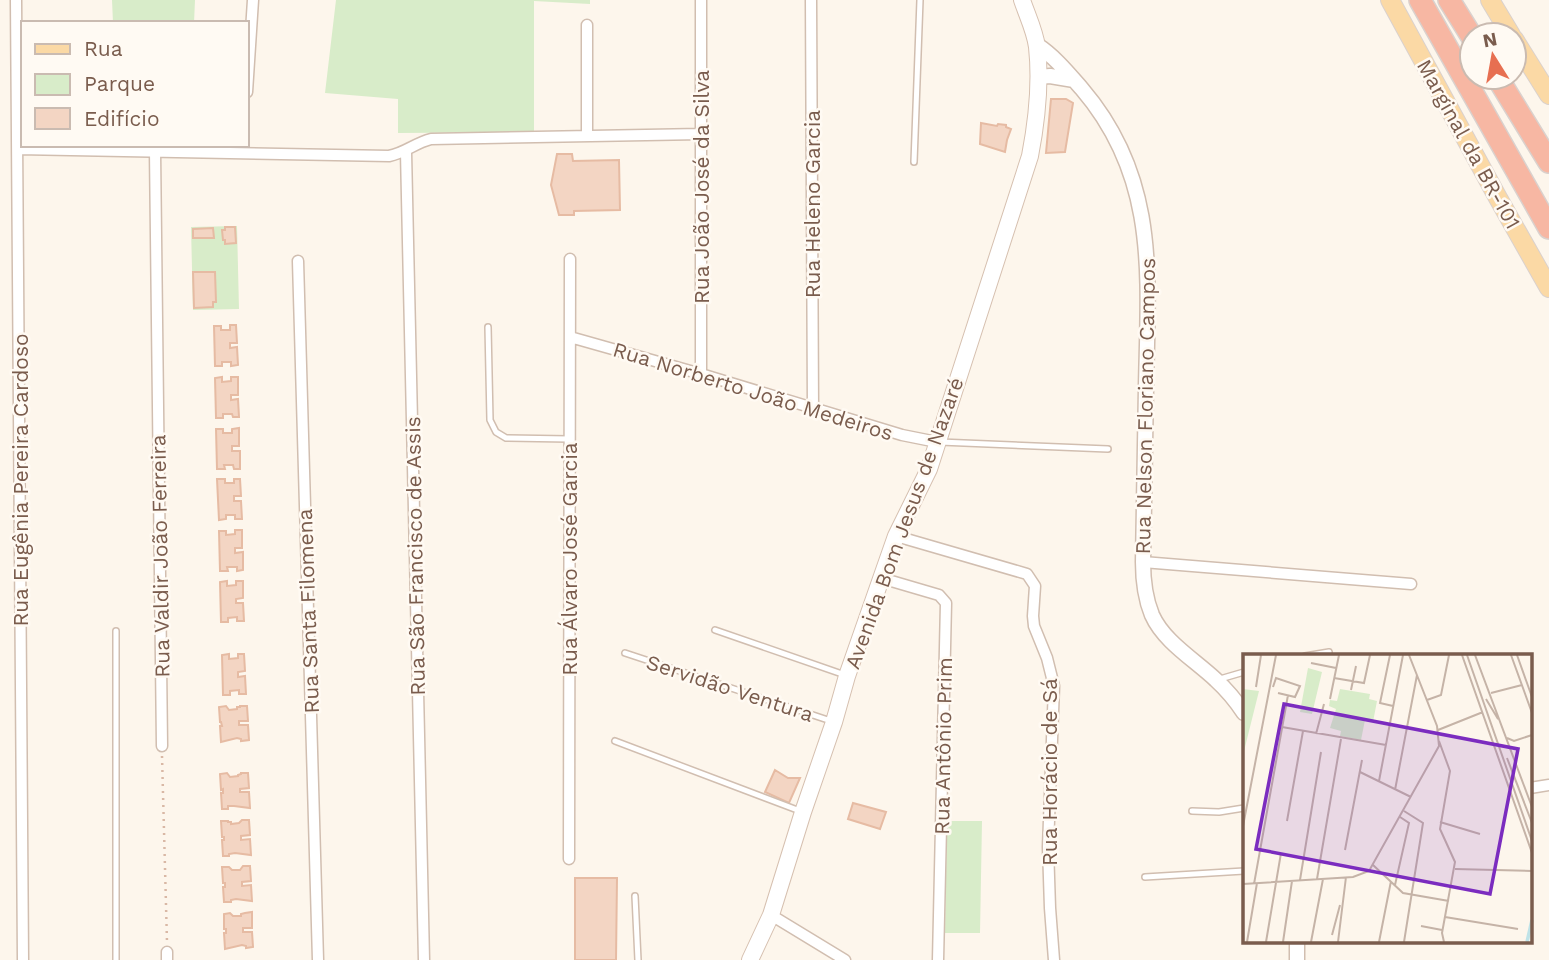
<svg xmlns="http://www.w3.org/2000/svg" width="1549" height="960" font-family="'Work Sans',sans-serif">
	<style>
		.green { fill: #d8ecc9 }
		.building { fill: #f3d5c3; stroke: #e6bba3; stroke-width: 2 }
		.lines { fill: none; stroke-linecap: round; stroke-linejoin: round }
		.service-casing { stroke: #d1beb0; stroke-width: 8 }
		.minor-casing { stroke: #d1beb0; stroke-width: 13 }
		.tertiary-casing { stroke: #d1beb0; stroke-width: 17 }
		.secondary-casing { stroke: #d6c0b0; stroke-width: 18 }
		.primary-casing { stroke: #dad1cd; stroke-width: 20 }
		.motorway-casing { stroke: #dad1cd; stroke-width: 24 }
		.path { stroke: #d9b8a5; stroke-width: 2.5; stroke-dasharray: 2 5; stroke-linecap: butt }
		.service { stroke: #fff; stroke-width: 5 }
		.minor { stroke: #fff; stroke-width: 10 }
		.tertiary { stroke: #fff; stroke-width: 14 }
		.secondary { stroke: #fff; stroke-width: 16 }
		.primary { stroke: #fbd9a5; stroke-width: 18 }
		.motorway { stroke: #f7b7a3; stroke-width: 21 }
		.labels { text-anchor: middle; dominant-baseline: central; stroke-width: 5; stroke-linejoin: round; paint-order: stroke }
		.street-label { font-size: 21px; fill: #7a5c4d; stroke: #fffaf3 }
		.inset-river { fill: none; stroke: #bfe3e8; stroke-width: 3.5 }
		.inset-road { fill: none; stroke: #c5b3a7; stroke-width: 2 }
		.view { fill: #7b2cbf; fill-opacity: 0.15; stroke: #7b2cbf; stroke-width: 3.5 }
		.inset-edge { fill: none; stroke: #7a5c4d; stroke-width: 3.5 }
	</style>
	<rect width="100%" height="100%" fill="#fdf6ec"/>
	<path class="green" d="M112 0H195L194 23H113Z
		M336 0H590V4L534 1V132L398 133V99L325 93Z
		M237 226 239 309 193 310 191 227Z
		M947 821H982L980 933H945Z"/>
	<path class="building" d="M1051 99H1066L1073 103 1065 152 1046 153Z
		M981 123 997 126 998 124 1006 125V127L1011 129 1007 140 1005 152 980 144Z
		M557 154H572L573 161 619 160 620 210 574 211V215H559L551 185Z
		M225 227H235L236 243 225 244V240H223L222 230H225Z
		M213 228 214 238H193V229Z
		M193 272H215L216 302H213V307L194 308Z
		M230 325H236L237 343H230V348L237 347 238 365 231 366V362H222V366H215L214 326H221V330H230Z
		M222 377V382L231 381V377H238V395H231V400L238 399 239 417H233L232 414H223V418H216L215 378Z
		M239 428V446H232V451H240V469H234L233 465H224L225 469H217L216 429H223V433H232V429Z
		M217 479H225V483H234V479H240L241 496H234V501H241L242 519H235V515H226V519L219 520Z
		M235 530H242V548H235V553L243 552V570L237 571V567H227L228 571H220L219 531H226V535L235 534Z
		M227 581V586L236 585V581H243V598L236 599V603H243L244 621H237V617L228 618V622H221L220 582Z
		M229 654V659L238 658V654H244L245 671 238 672V677L245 676 246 694H239V690L230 691V695H223L222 655Z
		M226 706 229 710 237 709V707H240V706H247L248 721H239V725H248L249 740 241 741V739L237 738 221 742 220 726H222L221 722H220L219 707Z
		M775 770 788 778H800L789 803 765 792Z
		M227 773 230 777 238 776V775L241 774V773H248L249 788 240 789V792H249L250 808 234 806H228V809H222L221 793H223V789L221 790 220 774Z
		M853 803 886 812 880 829 848 819Z
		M242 820H249L250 835 241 836V840L250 839 251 855 235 853 229 854V856H223L222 840H224V837H222L221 821H228V822H231V824L239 823Z
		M243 866H250L251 881 242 882V886L251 885 252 901 236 899 231 900V902H224L223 887H225V883H223L222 867H229L232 870H240Z
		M575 878H617L616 960H575Z
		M252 912V928H243V932H252L253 947 246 948V946L242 945 225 949 224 933H226V929H224V914L230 913 233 916H241V914L245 913Z"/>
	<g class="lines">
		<g class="service-casing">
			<path id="service" d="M914 162 920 0
				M488 327 490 420 496 432 506 438 569 439
				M940 442 1108 449
				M715 630 845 675
				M625 653 831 721
				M1305 656 1329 652
				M1220 679 1244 672
				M615 741 800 811
				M1192 811 1219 812 1244 808
				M1145 877 1244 871
				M635 896 638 960
				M116 960V631"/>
		</g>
		<g class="minor-casing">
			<path id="minor" d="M16 0 23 960
				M701 0V374
				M811 0 813 409
				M247 92 253 0
				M587 136V25
				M18 149 389 156C405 153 415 143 431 139L701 134
				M155 151 162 746
				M406 152 424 960
				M298 261 318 960
				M570 337 701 374 902 435 937 442
				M896 536 1027 574 1035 586 1033 616 1034 626 1047 658 1054 686 1048 847 1050 908 1054 960
				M1143 562 1411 584
				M881 578 939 595 946 603 938 960
				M1530 788 1549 785
				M569 859 570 259
				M771 915 845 960
				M167 960V952"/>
		</g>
		<g class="tertiary-casing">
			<path id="tertiary" d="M1037 45C1054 56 1068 73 1082 89 1159 179 1148 277 1146 387 1145 445 1144 503 1143 562 1143 580 1145 598 1152 615 1164 642 1195 660 1216 680 1227 690 1236 701 1244 713
				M1039 77 1050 76 1074 80
				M1297 960V941"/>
		</g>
		<g class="secondary-casing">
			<path id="secondary" d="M750 960 771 915 803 812 834 722 847 676 896 536 929 469 1030 156C1037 120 1041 84 1037 47 1035 31 1027 15 1022 0"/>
		</g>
		<g class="primary-casing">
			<path id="primary" d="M1390 0 1498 198 1549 288
				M1490 0 1511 35
				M1514 39 1549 95"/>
		</g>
		<g class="motorway-casing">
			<path id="motorway" d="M1420 0 1549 228
				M1449 0 1472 37
				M1497 77 1549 162"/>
		</g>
		<path class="path" d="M162 756 167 942"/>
		<use href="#service" class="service"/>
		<use href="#minor" class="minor"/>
		<use href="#tertiary" class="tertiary"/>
		<use href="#secondary" class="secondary"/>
		<use href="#primary" class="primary"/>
		<use href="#motorway" class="motorway"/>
	</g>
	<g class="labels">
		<g class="street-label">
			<text transform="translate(1469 144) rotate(61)">Marginal da BR-101</text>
			<text transform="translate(701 187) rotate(-90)">Rua João José da Silva</text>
			<text transform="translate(812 204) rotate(-90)">Rua Heleno Garcia</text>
			<text transform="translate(753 391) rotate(17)">Rua Norberto João Medeiros</text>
			<text transform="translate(1145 406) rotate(-89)">Rua Nelson Floriano Campos</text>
			<text transform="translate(20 480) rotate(-90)">Rua Eugênia Pereira Cardoso</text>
			<text transform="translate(904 523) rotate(-70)">Avenida Bom Jesus de Nazaré</text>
			<text transform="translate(160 556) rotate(-91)">Rua Valdir João Ferreira</text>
			<text transform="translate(415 556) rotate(-91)">Rua São Francisco de Assis</text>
			<text transform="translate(569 559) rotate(-90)">Rua Álvaro José Garcia</text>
			<text transform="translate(308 611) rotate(-92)">Rua Santa Filomena</text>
			<text transform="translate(730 688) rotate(18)">Servidão Ventura</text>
			<text transform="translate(943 746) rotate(-89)">Rua Antônio Prim</text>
			<text transform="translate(1049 772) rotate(-90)">Rua Horácio de Sá</text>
		</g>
	</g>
	<g transform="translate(1243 654)">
		<rect width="289" height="289" fill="#fdf6ec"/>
		<path d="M65 14 79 18 69 60 57 58ZM97 35 127 40 126 45 134 47 130 68 122 66 118 86 97 82 98 77 87 74 93 55 86 52 87 46 94 47Z" fill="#d8ecc9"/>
		<path d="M0 35 16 37 0 101Z" fill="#d8ecc9"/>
		<path class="inset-river" d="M284 288 289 266"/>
		<path class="inset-road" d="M147 1 137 49 150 52M219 1 289 199M224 1 289 187M232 1 289 153M268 1 289 59M274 1 289 43M68 9 93 14M91 24 121 29 127 1M13 33 18 1M30 33 33 24 57 32 52 43 35 39M108 36 113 12M248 39 279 31M87 45 96 1M243 45 255 65M184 46 198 41 206 1M39 73 143 91M195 76 240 58M73 80 81 50M264 84 271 87 289 81M196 87 207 117 197 175 212 208 199 279 201 288M264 104 289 169M117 118 168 143M136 127 160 1M152 136 174 21M161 157 180 169 161 288M44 167 60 77M197 168 237 180M0 172 33 1M102 196 119 106M130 211 160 239 206 247M212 215 289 217M74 225 98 85M57 226 78 98M0 230 110 223 126 217 196 92 194 72 166 1M11 230 45 41M152 231 166 169 157 163M202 263 275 275M178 272 199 276M89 281 97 251M4 288 14 229M23 288 38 199M40 288 49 227M68 288 80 225M95 288 103 223M136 288 148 227"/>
		<path class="view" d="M41 50 275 95 247 240 13 195Z"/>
		<rect width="289" height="289" class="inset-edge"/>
	</g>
	<rect x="21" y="21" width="228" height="126" fill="#fffaf3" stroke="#cabbb1" stroke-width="2"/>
	<rect x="35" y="44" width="35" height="10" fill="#fbd9a5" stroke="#cabbb1" stroke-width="2"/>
	<text x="84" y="56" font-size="21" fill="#7a5c4d">Rua</text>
	<rect x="35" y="74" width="35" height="21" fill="#d8ecc9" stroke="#cabbb1" stroke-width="2"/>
	<text x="84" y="91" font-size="21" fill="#7a5c4d">Parque</text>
	<rect x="35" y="108" width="35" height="21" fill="#f3d5c3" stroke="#cabbb1" stroke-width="2"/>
	<text x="84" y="126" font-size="21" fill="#7a5c4d">Edifício</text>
	<g transform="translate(1493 56) rotate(349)"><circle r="33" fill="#fffaf3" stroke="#cabbb1" stroke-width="2"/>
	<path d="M0-5L12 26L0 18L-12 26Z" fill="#e76f51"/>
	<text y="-10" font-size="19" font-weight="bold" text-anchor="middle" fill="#7a5c4d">N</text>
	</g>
</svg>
